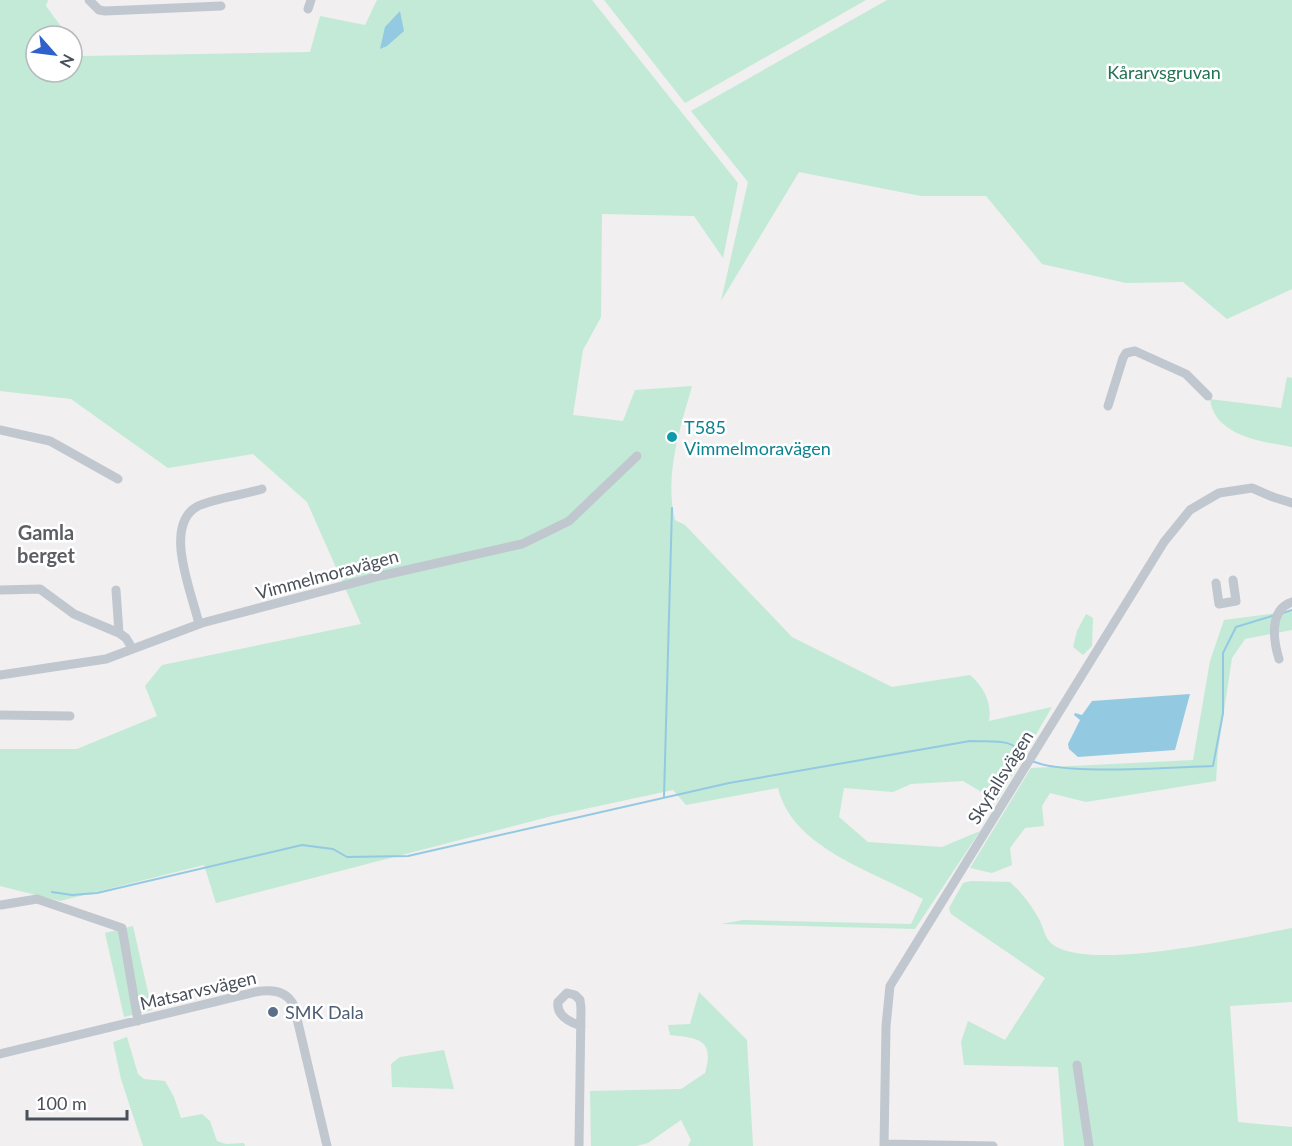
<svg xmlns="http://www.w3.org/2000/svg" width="1292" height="1146" font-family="Lato,sans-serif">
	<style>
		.green { fill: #c2ead6 }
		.water { fill: #94c9e2 }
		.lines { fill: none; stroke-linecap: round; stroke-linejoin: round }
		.stream { stroke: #94c9e2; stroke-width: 2 }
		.minor { stroke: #c1c7cf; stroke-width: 9 }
		.culture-dot { fill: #0f9aa8; stroke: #fff; stroke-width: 2 }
		.service-dot { fill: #5c6f8a; stroke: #fff; stroke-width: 2 }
		.labels { text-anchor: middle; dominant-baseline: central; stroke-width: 5; stroke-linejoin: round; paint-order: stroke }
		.park-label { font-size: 18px; fill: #217353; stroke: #fff }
		.culture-label { font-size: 18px; fill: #0d838f; stroke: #fff; text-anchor: start }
		.street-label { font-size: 18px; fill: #49505a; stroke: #fff }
		.service-label { font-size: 18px; fill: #4e5e75; stroke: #fff; text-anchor: start }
		.neighbourhood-label { font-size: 20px; font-weight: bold; fill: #5c5e63; stroke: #fff }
	</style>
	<rect width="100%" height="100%" fill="#f1efef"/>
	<path class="green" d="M0 0H48L46 6 68 36H36V72H72V42L83 56 310 52 320 16 365 25 377 0H592L738 183 723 258 694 216 602 214 601 317 583 350 573 415 623 421 635 390 692 386C680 429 664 475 675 520L685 525 792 637 892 687 970 675C984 687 992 703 989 721L1052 707 997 801 963 781 911 784 893 792 844 788 839 817 868 842 942 847 980 831 915 929 721 924 743 920 911 924 923 899C874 871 793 849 778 788L686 805 673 790 552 816 216 903 204 865 60 901 0 886V749H77L157 716 145 686 162 665 361 624 307 502 253 454 168 468 71 399 0 391Z
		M604 0H866L685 103Z
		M887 0H1292V289L1227 319 1183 282 1126 283 1042 264 986 196H921L799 172 721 301 748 182 691 111Z
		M1287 377 1292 378V447C1263 442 1214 436 1210 399L1281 408Z
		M1292 611V630L1245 639 1232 658 1218 750 1216 781 1086 802 1050 793 1042 806 1044 826 1025 828 1010 848 1012 865 992 873 970 868 1031 768 1193 760 1210 661 1224 620Z
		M1086 614 1093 618 1092 646 1083 655 1073 647 1077 631Z
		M971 881 1010 882C1023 894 1032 906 1040 921 1043 927 1045 937 1050 942 1081 975 1249 936 1292 928V1002L1230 1006 1238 1122 1292 1127V1146H1064L1058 1067 964 1065 961 1042 968 1021 1005 1040 1045 978 951 914 949 908 963 883Z
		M133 926 152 1010 124 1017 105 933Z
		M699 992 747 1040 753 1146H688L691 1140 681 1120 648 1143 636 1146H591L590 1091 681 1089 705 1073C715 1039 698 1038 670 1035L668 1025 690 1024Z
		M127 1037 138 1074 144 1079 165 1081 174 1097 181 1118 202 1114 210 1121 217 1141 226 1144 244 1143 245 1146H143L121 1079 113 1042Z
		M444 1050 454 1089 392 1087 391 1064 400 1057Z"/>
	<path class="water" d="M400 11 404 31 387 46 380 49 385 27Z
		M1190 694 1175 750 1078 757 1069 749 1068 744 1080 720 1074 715 1075 713 1082 715 1092 701Z"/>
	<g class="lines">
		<path class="stream" d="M1283 613 1292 610
			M1032 761C1065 776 1172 767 1213 766L1223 713V653L1236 627 1275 615
			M664 797 672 508
			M52 892 72 895 97 893 302 845 333 849 347 857 408 856 729 783 970 741C995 742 1012 737 1027 758"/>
		<path class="minor" d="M89 0 99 10 105 11 221 6
			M308 9 311 0
			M1108 406 1123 358 1126 353 1135 351 1186 374 1208 396
			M0 430 50 441 118 479
			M1216 583 1219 604 1236 601 1233 580
			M0 590 40 589 74 614 119 633 126 638 132 648
			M116 590 119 633
			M199 624C192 593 162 525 198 506 215 498 243 495 262 489
			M1279 659C1273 639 1269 610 1292 602
			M0 675 106 659 202 623 380 576 522 544 569 521 637 456
			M0 715 70 716
			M1 905 37 899 122 928 138 1021
			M0 1054 255 992C271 989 287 990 294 1006L327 1146
			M1077 1065 1089 1146
			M884 1144 993 1146
			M579 1146 581 1008 580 1000 575 995 567 993 558 1002C556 1015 569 1022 581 1026
			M884 1146 886 1026 890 986 1164 542 1190 510 1219 493 1252 488 1273 497 1292 503"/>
	</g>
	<circle class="culture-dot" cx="672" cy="437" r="6"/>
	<circle class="service-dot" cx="273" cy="1012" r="6"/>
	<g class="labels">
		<g class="park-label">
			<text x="1164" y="72">Kårarvsgruvan</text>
		</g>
		<g class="culture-label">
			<text x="684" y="427">T585<tspan x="684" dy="21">Vimmelmoravägen</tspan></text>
		</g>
		<g class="street-label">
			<text transform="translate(327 574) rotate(-15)">Vimmelmoravägen</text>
			<text transform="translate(1000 777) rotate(-58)">Skyfallsvägen</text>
			<text transform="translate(198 990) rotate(-13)">Matsarvsvägen</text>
		</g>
		<g class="service-label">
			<text x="285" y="1012">SMK Dala</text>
		</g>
		<g class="neighbourhood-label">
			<text x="46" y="532">Gamla<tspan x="46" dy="23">berget</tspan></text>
		</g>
	</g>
	<g transform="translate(54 54) rotate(118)"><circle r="28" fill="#ffffff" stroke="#b6b9bd" stroke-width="1.5"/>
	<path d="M0-4.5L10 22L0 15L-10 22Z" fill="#2d61cd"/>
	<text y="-9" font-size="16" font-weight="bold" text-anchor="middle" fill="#49505a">N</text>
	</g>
	<path d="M27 1110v9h100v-9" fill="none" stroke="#49505a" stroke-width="3"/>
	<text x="36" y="1110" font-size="18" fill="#49505a" stroke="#ffffff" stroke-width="4.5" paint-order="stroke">100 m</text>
</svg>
